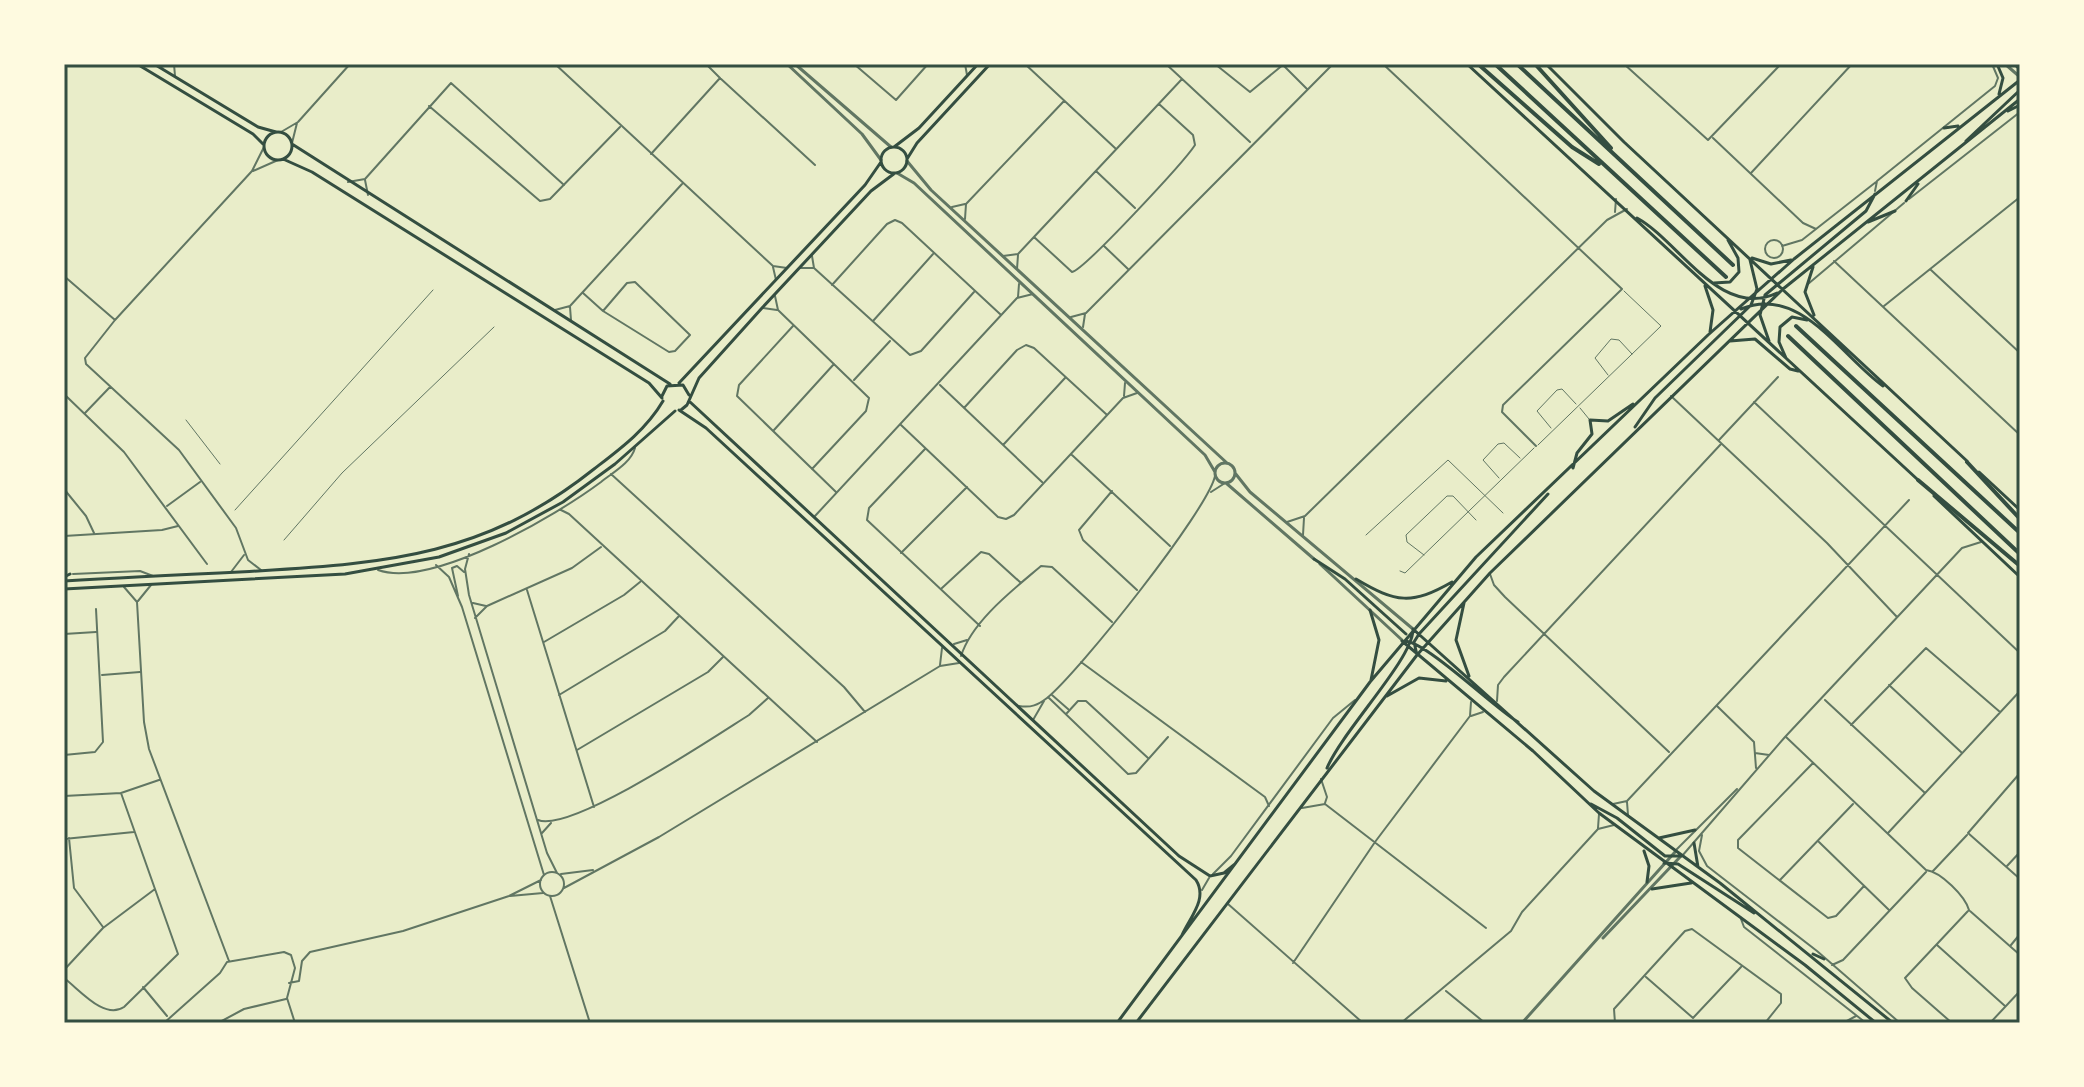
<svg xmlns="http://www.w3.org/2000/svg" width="2084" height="1087" font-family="'Source Sans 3',sans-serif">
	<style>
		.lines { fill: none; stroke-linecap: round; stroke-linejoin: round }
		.service { stroke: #617663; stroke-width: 1 }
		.minor { stroke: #617663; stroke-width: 2 }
		.tertiary { stroke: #617663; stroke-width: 3 }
		.secondary { stroke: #344e41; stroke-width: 3 }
		.motorway { stroke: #344e41; stroke-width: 4 }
		.neatline { fill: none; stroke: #344e41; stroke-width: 3 }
	</style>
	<rect width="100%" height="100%" fill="#e9edc9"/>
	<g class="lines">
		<path class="service" d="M1608 375 1595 358 1611 339 1619 340 1632 354
			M1580 408 1589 419
			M186 420 220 464
			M1551 428 1537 411 1557 390 1562 389 1576 404
			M1538 445 1661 326 1624 291
			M1499 478 1483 460 1498 444 1504 443 1520 458
			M235 510 433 290
			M1366 535 1448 460 1503 513
			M284 540 342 473 494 327
			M1424 555 1407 542 1406 535 1447 496H1453L1476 520
			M1400 571 1405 573 1534 448"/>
		<path class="minor" d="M174 64 175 76
			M555 64 773 266 787 268
			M854 64 896 100 928 64
			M965 64 967 75
			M1025 64 1115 148
			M1166 64 1250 142
			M1215 64 1250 92 1284 64
			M1383 64 1622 289 1503 405 1502 412 1536 446
			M1624 64 1708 140 1781 64
			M1284 66 1307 89
			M161 67 171 64
			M720 78 815 165
			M429 106 540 201 550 199 620 127
			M281 132 298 122 350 64
			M1713 138 1803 223 1816 229
			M292 143 297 123
			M651 154 720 78 706 64
			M253 171 278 160
			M1096 171 1135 208
			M1751 173 1852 64
			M365 180 368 195
			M348 182 365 179 451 83 564 185
			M1875 191 1877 181 1995 86 1998 78 1992 64
			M1909 199 2020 112
			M952 207 965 204
			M1615 212 1616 199
			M965 219 966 204 1064 101
			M1034 237 1072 272C1084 270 1184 162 1195 145L1193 135 1159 104
			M1765 249a9 9 0 1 1 18 0a9 9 0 1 1-18 0Z
			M1104 246 1128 269
			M1782 246 1802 240 1876 182
			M812 256 814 268 910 355 921 351 974 292
			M1003 256 1018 254 1182 79
			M1834 261 2020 435
			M773 267 776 280
			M800 268H813
			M1017 269 1018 255
			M1931 270 2020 353
			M64 276 115 320
			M1808 284 1904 203
			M832 285 887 224 895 220 902 223 1000 314
			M583 293 603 311 669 352 675 351 690 335 635 282 627 283 603 311
			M775 296 778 310 869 398 866 411 812 469
			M1018 297 1019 284
			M1884 306 2020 197
			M570 307 571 320
			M763 308 777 310
			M555 310 570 306 682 184
			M1071 317 1086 313 1333 64
			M873 321 933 254
			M793 326 739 385 737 396 836 492
			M1083 327 1085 314
			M854 380 890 341
			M940 385 1042 482
			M64 394 124 452 207 564
			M1124 396 1125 383
			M1671 396 1827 543 1897 617
			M1754 402 2020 653
			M964 408 1017 350 1026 345 1034 348 1106 414
			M85 413 110 387
			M901 425 998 517 1006 519 1014 515 1123 398 1137 393
			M774 430 834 364
			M1719 440 1778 377
			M1004 444 1065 378
			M925 449 869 508 867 520 980 626
			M1072 455 1170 546
			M611 474 844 687 865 712
			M64 489 86 516 94 533
			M1112 491 1079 530 1083 540 1137 590
			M1211 492 1225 483
			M167 506 200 482
			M561 510 569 514 817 742
			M815 516 1017 298 1033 294
			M1287 522 1305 516 1607 220 1627 209
			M1303 535 1304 518
			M64 536 162 530 178 526
			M901 553 967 487
			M469 554 465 569 469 595 547 853 557 873
			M436 565 449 577 462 607 544 875
			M261 570 248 560 236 528 179 450 86 364 85 358 115 320 252 171 264 147
			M378 570C432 589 557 515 601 482 612 473 631 463 635 448
			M231 572 244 555
			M73 574 140 571 153 576
			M1490 574 1494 585 1505 597 1669 752
			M124 587 137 602 144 722 149 749 229 961
			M942 588 981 552 989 554 1021 583
			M527 590 594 807
			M458 596 452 568 457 566 464 572
			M138 601 151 585
			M473 603 486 606
			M475 618 487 606 572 568 601 547
			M64 634 96 632
			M544 642 624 595 640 582
			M954 644 967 640
			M961 656C972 621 1014 589 1041 566L1052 567 1112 622
			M1081 662 1265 797 1269 806
			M940 665 942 648
			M102 675 140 672
			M1889 685 1961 752
			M559 695 665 631 679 616
			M1052 695 1068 709
			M1049 698 1128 774 1136 773 1168 737
			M1825 700 1925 793
			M1497 701 1498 685 1504 677 1721 444
			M1019 706C1031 708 1038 705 1047 698 1079 672 1208 510 1215 476
			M1717 706 1754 742 1756 768
			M1067 713 1078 701H1086L1148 758
			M1471 716 1483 712
			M1033 720 1044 701
			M1851 725 1926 648 2000 712
			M1786 737 1926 870C1941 872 1965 896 1969 910
			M577 750 708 672 723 657
			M1755 753 1769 755
			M64 755 95 752 103 742 96 609
			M1813 763 1738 840V848L1828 918 1836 916 1864 886
			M2020 773 1968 833 2020 879
			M1321 779 1327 797 1325 803
			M64 796 121 793 159 780
			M1627 802 1628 815
			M1613 804 1627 801 1909 500
			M1302 808 1325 804 1486 928
			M538 820C571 833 714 737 749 715L768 698
			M1598 828 1599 814
			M542 833 551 823
			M1888 833 2020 691
			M1702 835 1699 851 1707 866 1817 951 1900 1023
			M69 838 74 888 103 927
			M64 839 134 832
			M1819 842 1889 910
			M1677 849 1737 789
			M1682 856 1785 737 1962 548 1981 542
			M2007 866 2020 852
			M1933 871 1967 835
			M540 884a12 12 0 1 1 24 0a12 12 0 1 1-24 0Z
			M561 874 593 870
			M1213 874 1231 856 1333 718 1355 700
			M1780 880 1853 804
			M564 888 659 837 940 666 959 663
			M1202 890 1209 878
			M510 896 543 893
			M550 896 590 1023
			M1228 904 1363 1023
			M1970 911 2020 955
			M1741 919 1744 927 1866 1023
			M1937 945 2005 1006
			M2011 945 2020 934
			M1293 963 1375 842 1470 716 1471 702
			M1832 965 1843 960 1926 872
			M64 970 103 928 155 889
			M1646 977 1693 1018 1741 967
			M64 978C80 990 104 1020 124 1007L178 954 121 793
			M289 983 299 981 302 961 310 952 403 931 509 896 541 880
			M143 987 167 1016
			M1446 991 1485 1023
			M164 1023 220 973 227 962 284 952 291 955 295 968 287 998 295 1023
			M218 1023 244 1009 286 999
			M1401 1023 1511 931 1522 912 1598 829 1614 825
			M1615 1023 1614 1009 1685 931 1692 929 1781 994V1003L1765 1023
			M1843 1023 1856 1016
			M1952 1023 1912 988 1905 978 1968 911
			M1990 1023 2020 991"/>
		<path class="tertiary" d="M787 64 862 134 881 160
			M795 64 891 147
			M2005 64 2020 77
			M907 161 931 190 1227 463
			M897 173 914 183 1205 455 1215 472
			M1215 473a10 10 0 1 1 20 0a10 10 0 1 1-20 0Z
			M1235 473 1250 492 1413 629
			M1226 483 1314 559
			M1320 564 1402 640
			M1603 938 1681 856
			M1522 1023 1675 852"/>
		<path class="secondary" d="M137 64 253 134 264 145
			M154 64 258 127 276 132
			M1467 64 1917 479
			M1546 64 1624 142 1967 461
			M1997 64 2003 78 1999 94
			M2014 64 2020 69
			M2008 111 2020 105
			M1944 128 1958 126
			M264 146a14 14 0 1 1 28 0a14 14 0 1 1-28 0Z
			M1966 141 2020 90
			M292 144 670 384
			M881 160a13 13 0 1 1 26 0a13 13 0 1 1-26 0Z
			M894 147 919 128 978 64
			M283 159 312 172 649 383 662 398
			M907 159 917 143 990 64
			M1906 201 1918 184
			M1637 218C1679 241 1720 320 1777 293
			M1868 222 1895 211
			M1752 258 1771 264 1791 260
			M1813 267 1805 292 1814 315
			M1714 283 1730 282 1739 272 1738 258 1728 240
			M1705 286 1713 310 1710 332
			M1741 309C1800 284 1841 356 1883 386
			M1730 341 1755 339 1790 369 1798 371
			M1769 341 1760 315 1765 295 1866 211 1875 194
			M1786 358 1779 342 1780 327 1792 317 1807 320
			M679 383 865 185 881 162
			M662 396 667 386 683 385 689 395
			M689 401 1179 856 1210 876 1224 873 1235 864
			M679 410 706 428 1196 880C1208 899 1190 917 1182 935
			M681 410 687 405 699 378 762 308 871 191 895 173
			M1635 427 1655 398 1751 305 1757 289 1750 260
			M1573 468 1577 453 1592 434 1590 420 1608 421 1633 404
			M1979 472 2020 510
			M1934 496 2020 577
			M1314 559 1345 579 1406 634
			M64 577 70 574
			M1356 579C1396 603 1412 605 1452 582
			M64 581C129 577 194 574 258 571 390 563 486 555 594 469 620 449 646 430 663 401
			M64 589 345 574 439 557 506 533 563 502 615 464 675 411
			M1464 603 1456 640 1469 676
			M1370 610 1379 640 1371 680
			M1413 629 1594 791 1720 883 1893 1023
			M1402 641 1533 751 1599 813 1805 965 1876 1023
			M1405 641C1428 643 1492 706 1518 722
			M1417 655 1414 642 1419 634 1548 494
			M1387 696 1419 678 1446 681
			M1327 768C1343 730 1412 660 1413 630
			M1591 804 1617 818 1665 856H1681
			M1659 838 1695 830
			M1694 843 1698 867
			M1644 851 1649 866 1647 882
			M1664 863 1678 864 1754 913
			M1652 889 1691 883
			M1813 954 1824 959
			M1117 1023 1370 682 1476 557 1708 335 1794 259 2020 80
			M1136 1023 1417 655 1490 573 1783 289 2020 99"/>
		<path class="motorway" d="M1478 64 1572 147 1599 164
			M1495 64 1726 277
			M1517 64 1733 265
			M1535 64 1611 148
			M1796 326 2020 533
			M1788 336 2020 554
			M1967 462 2020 519
			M1918 480 2020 566"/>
	</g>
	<rect width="2084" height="1087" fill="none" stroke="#fefae0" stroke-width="132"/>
	<rect x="66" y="66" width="1952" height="955" class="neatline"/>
</svg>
